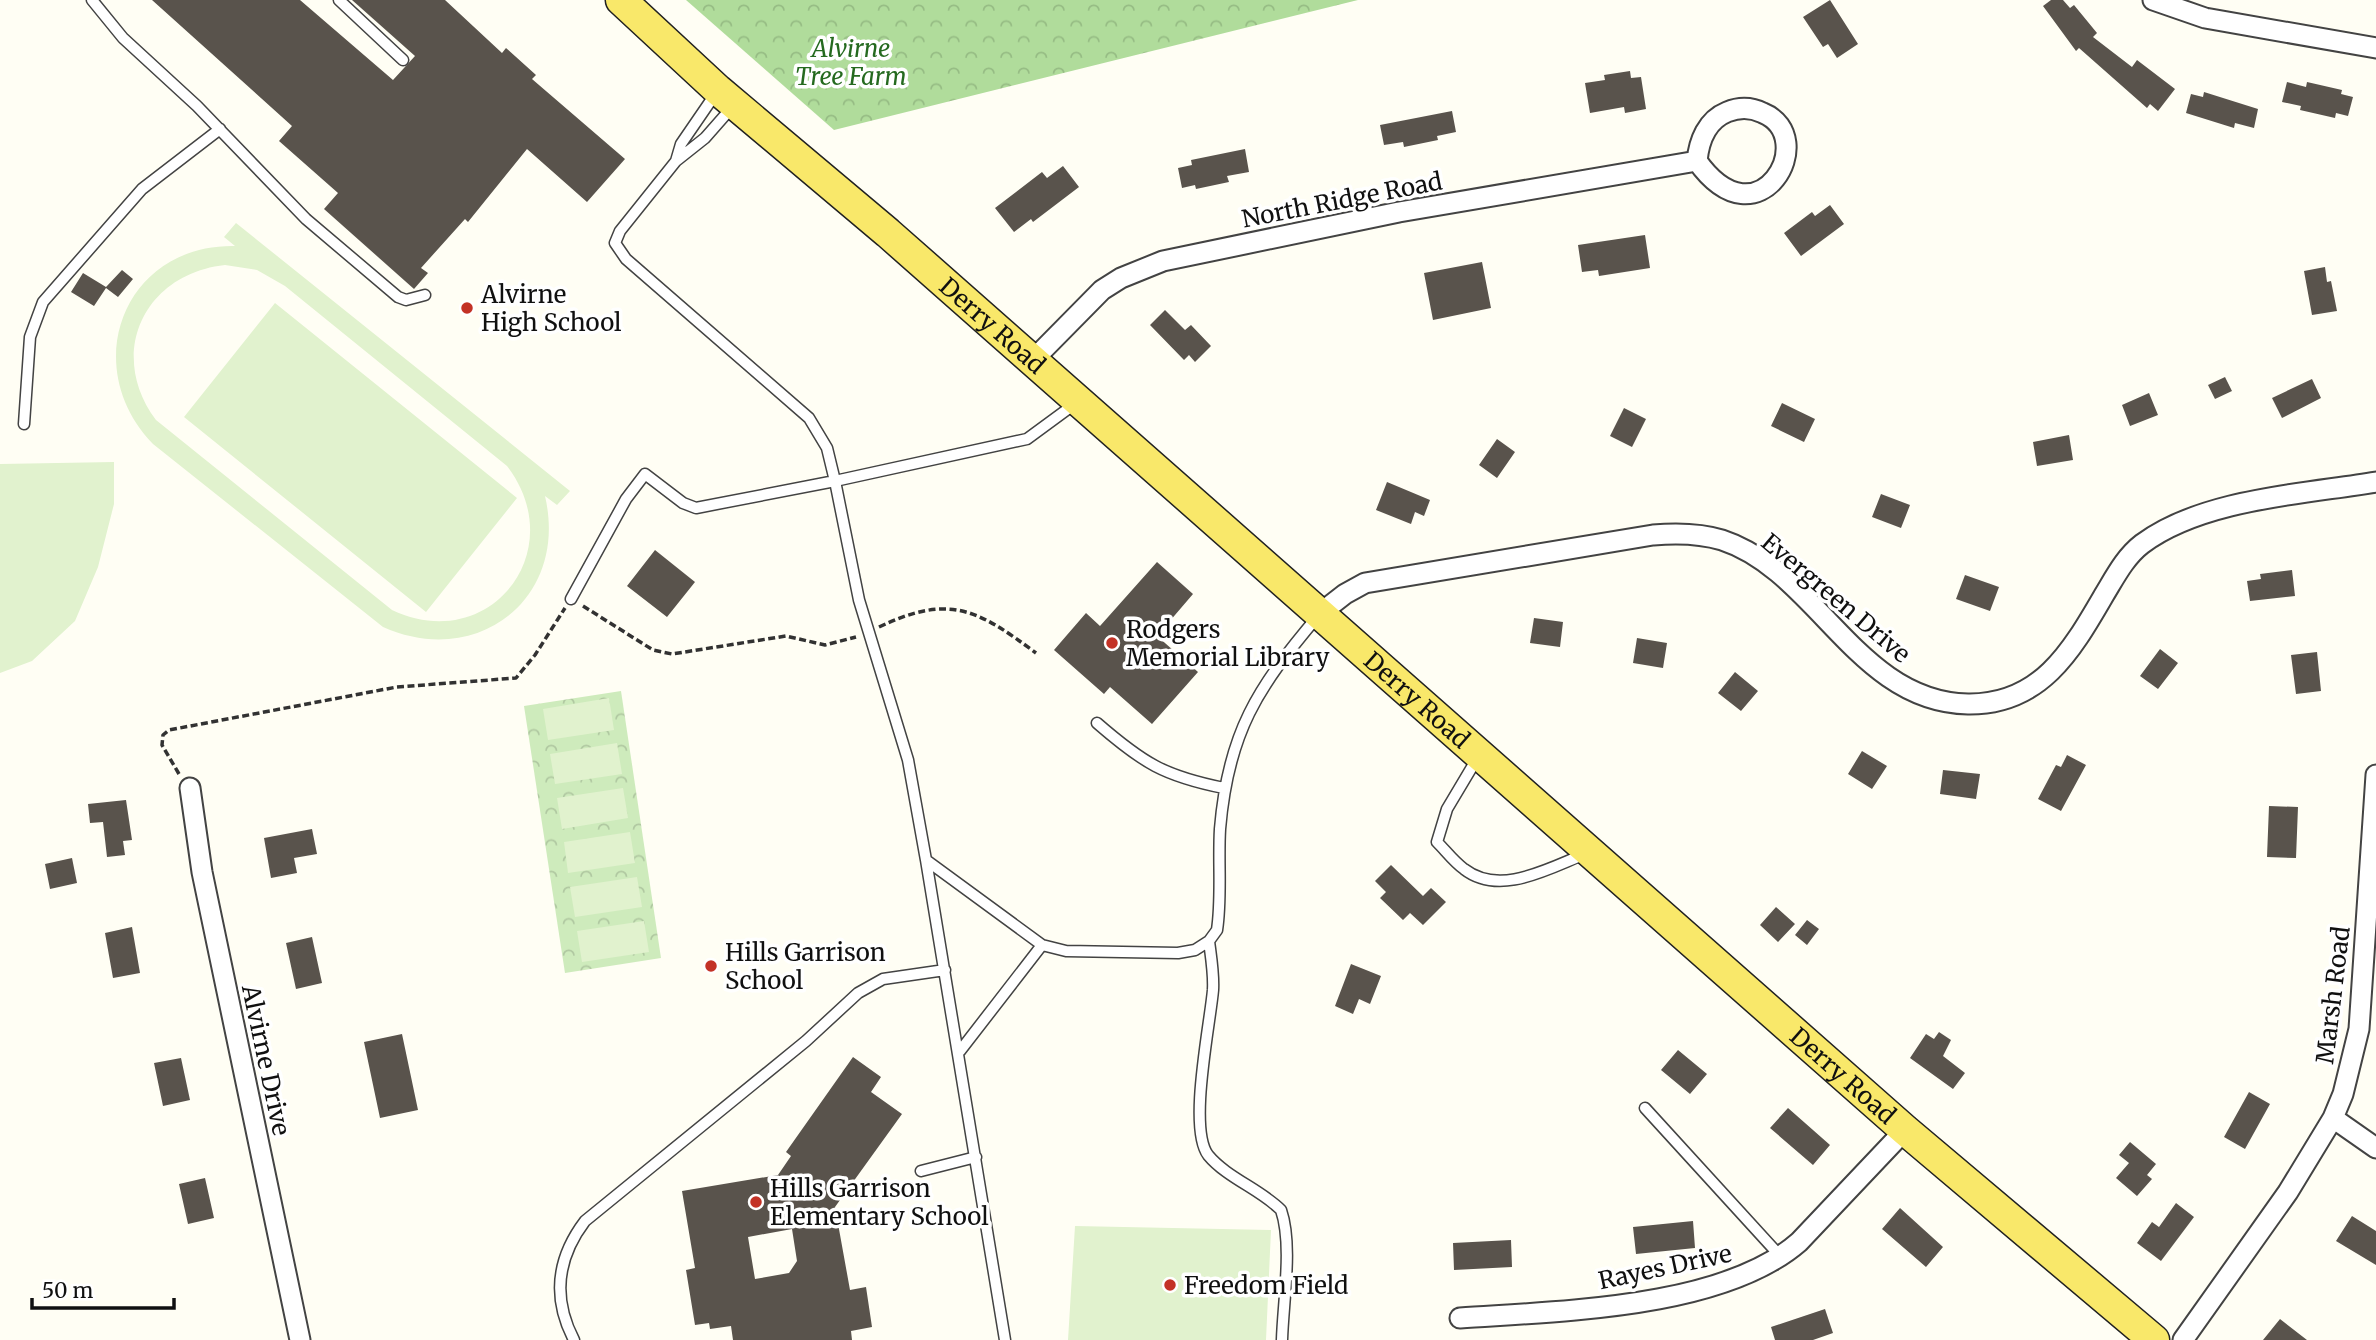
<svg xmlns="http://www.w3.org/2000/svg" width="2376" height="1340" font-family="Merriweather,serif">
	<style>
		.forest { fill: url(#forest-crowns) }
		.park { fill: url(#park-crowns) }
		.pitch { fill: #e1f2ce; fill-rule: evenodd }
		.building { fill: #59534c; fill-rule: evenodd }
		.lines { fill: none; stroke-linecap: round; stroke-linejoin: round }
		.lane-casing { stroke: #434343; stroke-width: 13 }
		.street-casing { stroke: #434343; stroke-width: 23 }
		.primary-casing { stroke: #212121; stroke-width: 33 }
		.path { stroke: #323232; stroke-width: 3.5; stroke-dasharray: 7 3.5; stroke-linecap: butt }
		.lane { stroke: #fff; stroke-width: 10 }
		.street { stroke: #fff; stroke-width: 19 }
		.primary { stroke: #f9e86a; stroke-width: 30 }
		.poi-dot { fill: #c33226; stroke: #fff; stroke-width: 2.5 }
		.labels { text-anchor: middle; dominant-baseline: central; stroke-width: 7; stroke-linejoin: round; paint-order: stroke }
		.park-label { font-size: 24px; font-style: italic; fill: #256a1f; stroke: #fff }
		.street-label { font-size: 24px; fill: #101010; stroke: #fff }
		.poi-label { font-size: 24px; fill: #101010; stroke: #fff; text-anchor: start }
	</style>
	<defs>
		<pattern id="forest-crowns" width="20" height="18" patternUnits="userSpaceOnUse" patternTransform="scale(1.75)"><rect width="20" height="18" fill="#b0dc9b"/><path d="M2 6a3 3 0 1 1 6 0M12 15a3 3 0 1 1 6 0" fill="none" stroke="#96bc84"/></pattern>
		<pattern id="park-crowns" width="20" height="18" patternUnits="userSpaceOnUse" patternTransform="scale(1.75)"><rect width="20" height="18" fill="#ceebbc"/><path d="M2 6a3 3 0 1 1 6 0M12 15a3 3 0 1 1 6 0" fill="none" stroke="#b0c8a1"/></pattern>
	</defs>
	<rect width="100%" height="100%" fill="#fffef4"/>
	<path class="forest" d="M686 0H1358L834 130Z"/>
	<path class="park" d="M621 691 661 958 565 973 524 706Z"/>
	<path class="pitch" d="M236 223 570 491 557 505 545 496C569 599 477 669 383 627L153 444C78 367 123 244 235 246L224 237ZM225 265 257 270 285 286 507 466C572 551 489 656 392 610L156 420C107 355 143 274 225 265Z
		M275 303 517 498 426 612 184 417Z
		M114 462V504L98 567 75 621 32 661 0 673V464Z
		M609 698 614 730 548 740 543 709Z
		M617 743 622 774 555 784 550 754Z
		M623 788 628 818 562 829 557 798Z
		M630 832 635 863 568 873 564 842Z
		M637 877 642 907 575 917 570 887Z
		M644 921 649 952 582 962 577 931Z
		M1075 1226 1271 1230 1266 1340H1068Z"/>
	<path class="building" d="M152 0H300L393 80 415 56 352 0H445L502 53 506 48 536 75 532 79 625 159 587 202 527 149 468 222 465 219 421 268 428 273 414 289 324 209 338 193 279 141 292 126Z
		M1830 0 1858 44 1837 58 1828 44 1823 47 1803 17Z
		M2051 0H2063L2070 8 2074 5 2097 33 2093 37 2132 67 2137 60 2175 89 2158 111 2150 104 2147 108 2079 48 2076 51 2043 6Z
		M1630 71 1631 78 1641 77 1646 109 1625 113 1624 107 1590 113 1585 83 1605 80 1604 75Z
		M2287 82 2306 87 2307 82 2342 90 2341 94 2353 97 2348 116 2336 113 2335 118 2300 110 2301 106 2282 102Z
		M2204 92 2258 109 2254 128 2235 123 2234 128 2186 113 2191 94 2203 97Z
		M1452 111 1456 132 1437 136 1438 140 1404 147 1403 142 1384 145 1380 125Z
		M1245 149 1249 172 1227 176 1229 182 1196 189 1195 185 1182 188 1178 168 1192 165 1191 160Z
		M1063 166 1079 187 1033 222 1031 219 1014 232 995 208 1042 172 1047 178Z
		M1830 205 1844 224 1801 256 1784 233 1812 212 1815 216Z
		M1645 235 1650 268 1599 276 1598 270 1582 272 1578 245Z
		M1482 262 1491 308 1433 320 1424 273Z
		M2325 267 2327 282 2331 281 2337 311 2312 315 2304 271Z
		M122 270 133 279 118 297 106 288 94 306 71 292 83 273 106 287Z
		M1165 310 1185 330 1191 325 1211 346 1195 362 1189 355 1184 360 1150 325Z
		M2225 377 2232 391 2215 399 2208 385Z
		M2312 379 2321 398 2282 418 2272 398Z
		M2149 393 2158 415 2130 426 2122 405Z
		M1782 403 1815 419 1804 442 1771 426Z
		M1624 408 1646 419 1632 447 1610 436Z
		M2069 435 2073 460 2037 466 2033 442Z
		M1497 439 1515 452 1497 478 1479 465Z
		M1387 482 1430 500 1424 516 1415 512 1411 524 1376 510Z
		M1881 494 1910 505 1901 528 1872 517Z
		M655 550 695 582 667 617 627 586Z
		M1157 562 1193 594 1157 636 1198 672 1152 724 1110 687 1104 694 1054 650 1086 613 1100 626Z
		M2292 570 2295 596 2250 601 2247 581 2261 579 2260 574Z
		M1965 575 1999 587 1990 611 1956 599Z
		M1534 618 1563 622 1560 647 1530 643Z
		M1637 638 1667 643 1663 668 1633 663Z
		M2160 649 2178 663 2158 689 2140 676Z
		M2317 652 2321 691 2296 694 2291 655Z
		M1735 672 1758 691 1741 711 1718 693Z
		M1862 751 1887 766 1872 789 1848 774Z
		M2067 755 2086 765 2061 811 2038 799 2056 765 2061 767Z
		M1943 770 1980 774 1976 799 1940 794Z
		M126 800 132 840 123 841 125 855 107 857 103 822 90 823 88 804Z
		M2269 806 2298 807 2296 858 2267 857Z
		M312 829 317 854 294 858 297 873 271 878 264 838Z
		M72 858 77 883 50 889 45 864Z
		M1391 865 1423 896 1431 888 1446 902 1423 925 1410 913 1403 920 1380 898 1386 892 1375 881Z
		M1776 907 1795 924 1778 942 1760 925Z
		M1807 920 1819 929 1807 945 1795 935Z
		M132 927 140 973 113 978 105 933Z
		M312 937 322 983 296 989 286 943Z
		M1351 964 1381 976 1370 1004 1359 999 1353 1014 1335 1006Z
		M1939 1032 1951 1040 1943 1056 1965 1073 1953 1089 1910 1058 1926 1034 1934 1039Z
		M402 1034 418 1110 380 1118 364 1042Z
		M1678 1050 1707 1074 1690 1094 1661 1070Z
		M853 1057 881 1077 871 1092 902 1114 835 1207 850 1290 866 1287 872 1327 851 1331 852 1340H733L731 1326 710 1329 709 1323 695 1325 686 1270 695 1268 682 1191 778 1175 791 1156 786 1152ZM792 1229 797 1261 789 1273 755 1279 748 1237Z
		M181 1058 190 1100 163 1106 154 1063Z
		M2249 1092 2270 1104 2245 1149 2224 1137Z
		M1788 1108 1830 1145 1813 1165 1770 1128Z
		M2130 1142 2156 1164 2147 1175 2152 1179 2137 1196 2116 1178 2129 1163 2119 1155Z
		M205 1178 214 1218 188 1224 179 1184Z
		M2176 1203 2194 1217 2161 1261 2137 1243 2152 1222 2159 1227Z
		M1900 1208 1943 1247 1926 1267 1882 1229Z
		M2352 1216 2376 1231V1265L2336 1241Z
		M1693 1221 1695 1248 1636 1254 1633 1227Z
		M1511 1240 1512 1267 1454 1270 1453 1243Z
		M1825 1309 1833 1333 1813 1340H1775L1771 1327Z
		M2280 1319 2307 1340H2263Z"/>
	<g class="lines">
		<g class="lane-casing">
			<path id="lane" d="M92 0 123 38 197 106 306 219 398 297 406 300 425 295
				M339 0 403 60
				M734 105 705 138 676 161 620 231 615 243 626 259 809 418 827 448 835 481 1027 439 1076 403
				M676 161 681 144 716 93
				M24 424 30 337 43 302 142 189 220 129
				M571 599 626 499 645 474 683 503 696 508 835 481 859 600 908 760 926 860 1042 945 1066 951 1178 953 1195 950 1209 941 1217 930C1222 897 1218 863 1220 829 1228 733 1257 688 1318 616
				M1097 723C1143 763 1164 776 1224 788
				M1478 757 1447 809 1437 842C1446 851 1454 862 1464 869 1500 897 1549 868 1585 854
				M926 860 1005 1340
				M1209 941C1211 957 1214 974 1213 990 1210 1025 1188 1128 1208 1155 1227 1178 1260 1189 1281 1210 1293 1245 1283 1302 1282 1340
				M960 1051 1042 945
				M1645 1108 1781 1257
				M921 1171 976 1157
				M574 1340C552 1298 557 1258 585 1221L806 1041 858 993 883 979 945 970"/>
		</g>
		<g class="street-casing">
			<path id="street" d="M2153 0 2205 18 2376 48
				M1031 362 1102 290 1121 278 1163 261 1399 212 1697 161C1759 248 1821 137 1763 113 1751 107 1739 107 1727 112 1707 120 1699 141 1697 161
				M1318 615 1345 594 1365 583 1653 535C1676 533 1699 533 1722 540 1817 571 1857 702 1968 704 2041 705 2072 650 2104 595 2115 577 2125 557 2142 544 2202 499 2304 494 2376 482
				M190 788 202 872 300 1340
				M2333 1118 2376 1148
				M1460 1318C1559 1311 1722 1309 1799 1242L1905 1130
				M2183 1340 2288 1192 2333 1118 2343 1094 2359 1029 2376 775"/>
		</g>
		<g class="primary-casing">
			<g id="primary">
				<path id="s1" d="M621 0 718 90 888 233 1905 1130 2154 1340"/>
			</g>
		</g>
		<path class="path" d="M583 606 653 650 672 654 786 636 825 645 856 637
			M879 627C950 593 978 610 1036 653
			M179 774 162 745 163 735 169 730 397 687 516 678 535 655 565 608"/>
		<use href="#lane" class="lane"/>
		<use href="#street" class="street"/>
		<use href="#primary" class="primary"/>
	</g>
	<g class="poi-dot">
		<circle cx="467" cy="308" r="7"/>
		<circle cx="1112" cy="643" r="7"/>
		<circle cx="711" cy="966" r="7"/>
		<circle cx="756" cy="1202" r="7"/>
		<circle cx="1170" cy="1285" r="7"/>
	</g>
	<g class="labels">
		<g class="park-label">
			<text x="851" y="48">Alvirne<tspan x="851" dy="28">Tree Farm</tspan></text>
		</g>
		<g class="street-label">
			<text transform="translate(1342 200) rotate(-11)">North Ridge Road</text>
			<text stroke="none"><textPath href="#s1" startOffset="494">Derry Road</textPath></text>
			<text transform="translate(1836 598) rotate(40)">Evergreen Drive</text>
			<text stroke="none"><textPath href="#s1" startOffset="1060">Derry Road</textPath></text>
			<text transform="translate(2333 995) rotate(-83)">Marsh Road</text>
			<text transform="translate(266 1060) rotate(78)">Alvirne Drive</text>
			<text stroke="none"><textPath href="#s1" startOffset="1628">Derry Road</textPath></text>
			<text transform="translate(1665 1267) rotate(-12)">Rayes Drive</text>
		</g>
		<g class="poi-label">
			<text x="481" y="294">Alvirne<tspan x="481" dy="28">High School</tspan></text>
			<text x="1126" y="629">Rodgers<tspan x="1126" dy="28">Memorial Library</tspan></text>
			<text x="725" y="952">Hills Garrison<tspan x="725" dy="28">School</tspan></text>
			<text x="770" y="1188">Hills Garrison<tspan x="770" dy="28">Elementary School</tspan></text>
			<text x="1184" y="1285">Freedom Field</text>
		</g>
	</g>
	<path d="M32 1298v10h142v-10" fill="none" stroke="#101010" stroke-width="3.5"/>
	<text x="42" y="1298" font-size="21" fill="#101010" stroke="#ffffff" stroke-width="5" paint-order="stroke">50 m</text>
</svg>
